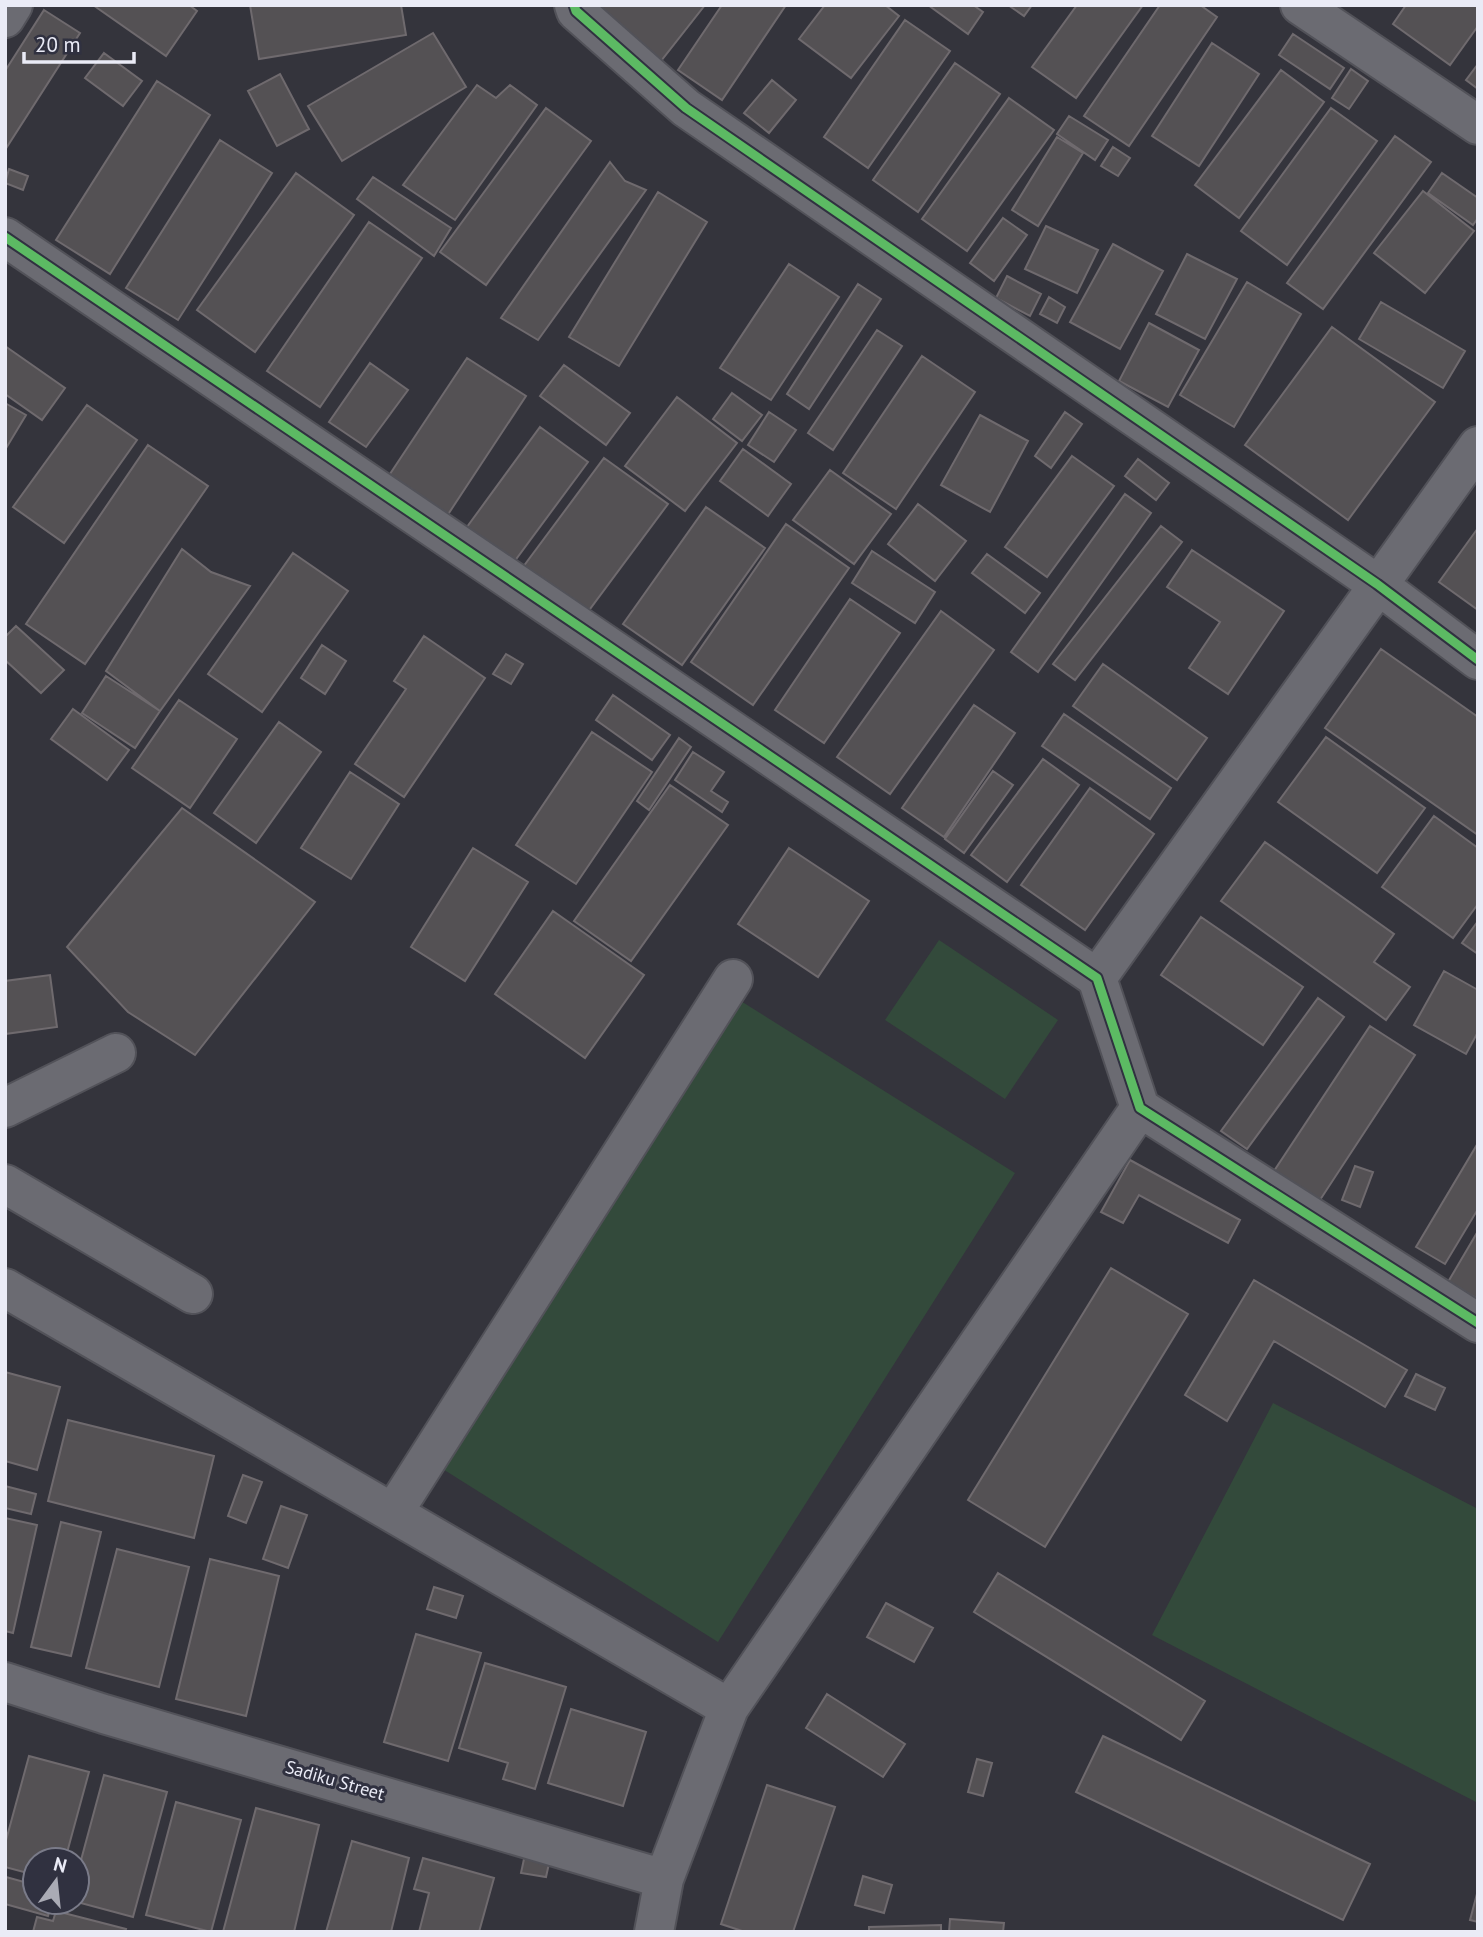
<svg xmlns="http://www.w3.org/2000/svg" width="1483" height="1937" font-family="'PT Sans',sans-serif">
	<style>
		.green { fill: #334a3b }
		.building { fill: #545154; stroke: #6f6a6e; stroke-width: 2 }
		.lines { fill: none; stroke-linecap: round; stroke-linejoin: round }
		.minor-casing { stroke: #525259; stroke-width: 42 }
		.minor { stroke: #6b6b72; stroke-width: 38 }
		.cycleway-casing { stroke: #303140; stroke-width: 13 }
		.cycleway { stroke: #5cba63; stroke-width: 9 }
		.labels { text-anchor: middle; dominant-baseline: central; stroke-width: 6; stroke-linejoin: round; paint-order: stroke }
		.street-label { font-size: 18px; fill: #eaebf6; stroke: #303140 }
	</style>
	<rect width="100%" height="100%" fill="#34343c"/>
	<path class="green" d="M939 940 1058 1020 1005 1099 885 1020Z
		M728 993 1015 1173 718 1642 430 1461Z
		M1273 1403 1478 1509V1803L1152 1635Z"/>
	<path class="building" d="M93 5H189L197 11 166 56Z
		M250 5H401L406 35 259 59Z
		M580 5H705L657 66Z
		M722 5H786L722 100 678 70Z
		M825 5H885L899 16 851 78 799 39Z
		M928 5H973L983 12 968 34Z
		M1008 5H1032L1024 16Z
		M1077 5H1143L1076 98 1032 67Z
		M1160 5H1200L1217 17 1129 146 1084 116Z
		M1406 5H1478V26L1450 65 1393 24Z
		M44 10 80 33 5 150V71Z
		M905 20 950 51 868 168 824 137Z
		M433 33 466 87 342 161 308 106Z
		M1293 34 1344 68 1330 89 1279 55Z
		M1212 43 1259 74 1199 166 1152 136Z
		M104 53 142 81 123 106 85 78Z
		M955 63 1000 94 918 212 873 180Z
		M1478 64V89L1466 80Z
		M1351 69 1368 81 1349 109 1332 98Z
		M1281 70 1324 102 1239 218 1195 185Z
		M280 74 309 129 277 146 248 91Z
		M772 80 796 100 769 133 744 113Z
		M157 81 210 115 110 274 56 240Z
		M477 85 496 98 510 85 537 105 455 220 403 185Z
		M1009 98 1054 130 967 251 922 219Z
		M546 108 591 141 486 285 440 252Z
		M1331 108 1377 141 1287 265 1241 231Z
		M1069 116 1108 140 1095 160 1057 134Z
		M1395 136 1431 162 1323 309 1287 283Z
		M1057 137 1083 153 1038 226 1012 210Z
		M220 140 272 173 178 320 126 288Z
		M1113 147 1130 158 1118 176 1101 166Z
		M610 162 625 181 646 190 538 340 501 318Z
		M9 169 28 176 23 190 5 183Z
		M296 173 354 215 255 352 197 310Z
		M1442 173 1478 198V218L1473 225 1428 193Z
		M373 177 451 228 434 256 357 199Z
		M1423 191 1474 231 1425 293 1374 253Z
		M658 192 707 222 619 366 569 337Z
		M1003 218 1027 235 994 281 970 263Z
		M369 222 422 258 320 407 267 371Z
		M1046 226 1098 250 1077 293 1025 269Z
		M1113 244 1163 271 1120 349 1070 322Z
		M1187 254 1237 279 1205 339 1156 314Z
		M789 264 839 297 771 400 720 368Z
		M1007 276 1041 294 1030 316 996 298Z
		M1247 282 1301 314 1234 427 1180 395Z
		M858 284 881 299 809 409 787 394Z
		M1049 297 1065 307 1057 323 1040 314Z
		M1381 302 1465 351 1443 388 1359 339Z
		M1149 323 1199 350 1168 407 1119 381Z
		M1332 327 1435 402 1348 520 1245 445Z
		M877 330 902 346 833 450 808 433Z
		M5 346 65 388 42 420 5 394Z
		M922 356 975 392 896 509 843 473Z
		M467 358 526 396 445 519 386 480Z
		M370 363 408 390 366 447 329 422Z
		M564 365 630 413 606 445 540 396Z
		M732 393 762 415 742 441 713 419Z
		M677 397 737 443 685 511 625 466Z
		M5 403 26 415 5 450Z
		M87 405 137 440 64 543 13 507Z
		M769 412 796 430 774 462 748 445Z
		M1065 412 1082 424 1051 468 1035 456Z
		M980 415 1028 441 990 512 941 485Z
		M540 427 588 462 511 566 464 531Z
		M148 445 208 486 85 664 26 624Z
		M743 449 791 484 768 516 720 481Z
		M1072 456 1114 486 1047 577 1005 547Z
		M604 458 668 504 587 613 523 567Z
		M1138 459 1169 483 1156 500 1125 476Z
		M830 470 891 514 854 564 793 520Z
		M1125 494 1151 513 1038 672 1011 652Z
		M918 504 966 541 935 581 888 544Z
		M706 507 765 548 682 665 623 624Z
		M786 524 849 568 753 705 691 662Z
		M1161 526 1182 542 1075 680 1053 664Z
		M1478 528V610L1439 582Z
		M182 549 211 572 250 586 160 711 106 671Z
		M1192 550 1284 611 1228 694 1189 668 1220 622 1167 587Z
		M872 551 935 592 915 623 852 583Z
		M293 553 348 591 262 712 208 674Z
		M987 554 1040 593 1025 613 972 573Z
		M850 599 900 633 824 743 775 710Z
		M941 611 994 650 890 794 837 757Z
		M16 626 64 670 41 693 5 660V637Z
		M424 636 485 678 404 797 355 764 406 689 394 681Z
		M322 645 346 661 325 694 301 678Z
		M1381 649 1478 717V835L1325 728Z
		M506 654 523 664 511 684 493 674Z
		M1103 664 1207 738 1177 780 1073 706Z
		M106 676 160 711 135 748 82 713Z
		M613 695 670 735 652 760 596 720Z
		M179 700 237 739 190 808 132 768Z
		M974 705 1015 733 944 837 902 808Z
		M73 709 129 750 107 780 51 739Z
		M1064 714 1171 788 1150 819 1042 746Z
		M279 722 321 752 256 843 214 813Z
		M592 732 652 772 576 884 516 845Z
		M1326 737 1425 808 1377 873 1278 802Z
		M679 738 691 747 649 810 637 801Z
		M693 752 724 772 711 791 728 802 722 812 675 780Z
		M1043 759 1079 785 1007 882 971 855Z
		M993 771 1013 785 964 853 945 839Z
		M350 772 399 804 351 879 301 848Z
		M670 785 728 825 631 961 574 921Z
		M1090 788 1154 834 1085 930 1021 885Z
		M182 808 315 902 195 1055 128 1012 67 947Z
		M1434 816 1478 848V904L1453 938 1382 887Z
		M1265 842 1394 934 1374 962 1410 987 1386 1020 1221 901Z
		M473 848 528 882 465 981 411 947Z
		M789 848 869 901 818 977 738 924Z
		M553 911 644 975 585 1058 495 994Z
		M1201 917 1303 987 1263 1045 1161 975Z
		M1478 921V954L1462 943Z
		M1444 971 1478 990V1032L1466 1054 1414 1025Z
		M50 975 57 1027 5 1034V981Z
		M1318 998 1344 1017 1247 1149 1221 1131Z
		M1370 1026 1415 1055 1320 1200 1274 1171Z
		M1478 1143V1209L1445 1264 1416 1247Z
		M1130 1160 1240 1220 1228 1243 1139 1195 1123 1223 1101 1212Z
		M1355 1166 1373 1172 1360 1207 1342 1200Z
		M1478 1231V1299L1448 1282Z
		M1111 1268 1188 1314 1045 1547 968 1500Z
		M1254 1280 1407 1370 1385 1407 1274 1341 1227 1421 1185 1395Z
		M5 1372 60 1387 37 1470 5 1461Z
		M1416 1374 1445 1388 1435 1410 1405 1396Z
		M68 1420 214 1456 194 1538 48 1501Z
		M243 1475 262 1482 246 1523 228 1516Z
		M5 1486 36 1494 31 1514 5 1508Z
		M281 1506 307 1515 288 1568 263 1559Z
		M5 1518 37 1525 13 1633 5 1631Z
		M61 1522 101 1532 71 1656 31 1647Z
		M117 1549 189 1567 159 1687 86 1668Z
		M210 1559 279 1576 246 1716 176 1699Z
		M998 1573 1205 1701 1181 1740 974 1612Z
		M434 1587 463 1596 456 1618 427 1609Z
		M886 1603 933 1628 914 1662 867 1637Z
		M416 1634 481 1653 448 1761 384 1742Z
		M485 1663 566 1687 535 1789 503 1779 508 1763 459 1748Z
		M827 1694 905 1744 883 1777 806 1728Z
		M571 1709 646 1732 623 1806 548 1783Z
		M1103 1736 1370 1864 1343 1920 1076 1792Z
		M29 1756 89 1772 65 1860H35V1875L5 1867V1844Z
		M977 1759 992 1763 983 1796 968 1792Z
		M104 1775 167 1792 133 1917 77 1902V1875Z
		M767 1785 835 1807 793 1932H745L721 1924Z
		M176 1802 241 1820 211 1932 146 1915Z
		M256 1808 319 1825 294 1932H223Z
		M352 1841 409 1858 391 1932H326Z
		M527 1845 552 1850 546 1877 521 1873Z
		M423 1858 494 1878 479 1932H419L429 1893 414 1889Z
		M863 1876 892 1885 884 1913 855 1905Z
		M6 1877 35 1885V1902H52L48 1916 5 1904Z
		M1478 1890V1922L1470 1920Z
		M56 1911 126 1929 125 1932H33L37 1917 53 1921Z
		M950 1919 1004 1923 1003 1932H949Z
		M941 1925V1932H869V1927Z"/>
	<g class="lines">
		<g class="minor-casing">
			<path id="minor" d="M574 5 576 11 686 108 1377 584 1478 660
				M1300 5 1478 125
				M5 18 13 5
				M5 237 1097 978 1140 1108 1478 1323
				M1097 978 1478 446
				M5 1108 116 1053
				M5 1184 193 1294
				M5 1288 729 1708
				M393 1513 733 979
				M5 1682 104 1714 664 1879
				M654 1932 664 1879 729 1708 1140 1108"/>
		</g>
		<use href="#minor" class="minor"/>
		<g class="cycleway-casing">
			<path id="cycleway" d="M574 5 576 11 686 108 1377 584 1478 660
				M5 237 1097 978 1140 1108 1478 1323"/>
		</g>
		<use href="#cycleway" class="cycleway"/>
	</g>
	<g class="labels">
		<g class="street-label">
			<text transform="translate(335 1780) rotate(16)">Sadiku Street</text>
		</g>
	</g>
	<rect width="1483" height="1937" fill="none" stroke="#eaebf6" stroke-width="14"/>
	<g transform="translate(56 1881) rotate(15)"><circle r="33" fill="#303140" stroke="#7a7b89" stroke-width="2"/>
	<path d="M0-5L12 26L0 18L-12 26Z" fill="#aaabb5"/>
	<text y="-10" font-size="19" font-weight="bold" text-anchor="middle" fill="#eaebf6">N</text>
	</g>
	<path d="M24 52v10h110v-10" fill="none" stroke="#eaebf6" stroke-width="3.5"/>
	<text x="35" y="52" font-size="21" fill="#eaebf6" stroke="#303140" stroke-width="5" paint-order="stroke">20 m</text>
</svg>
